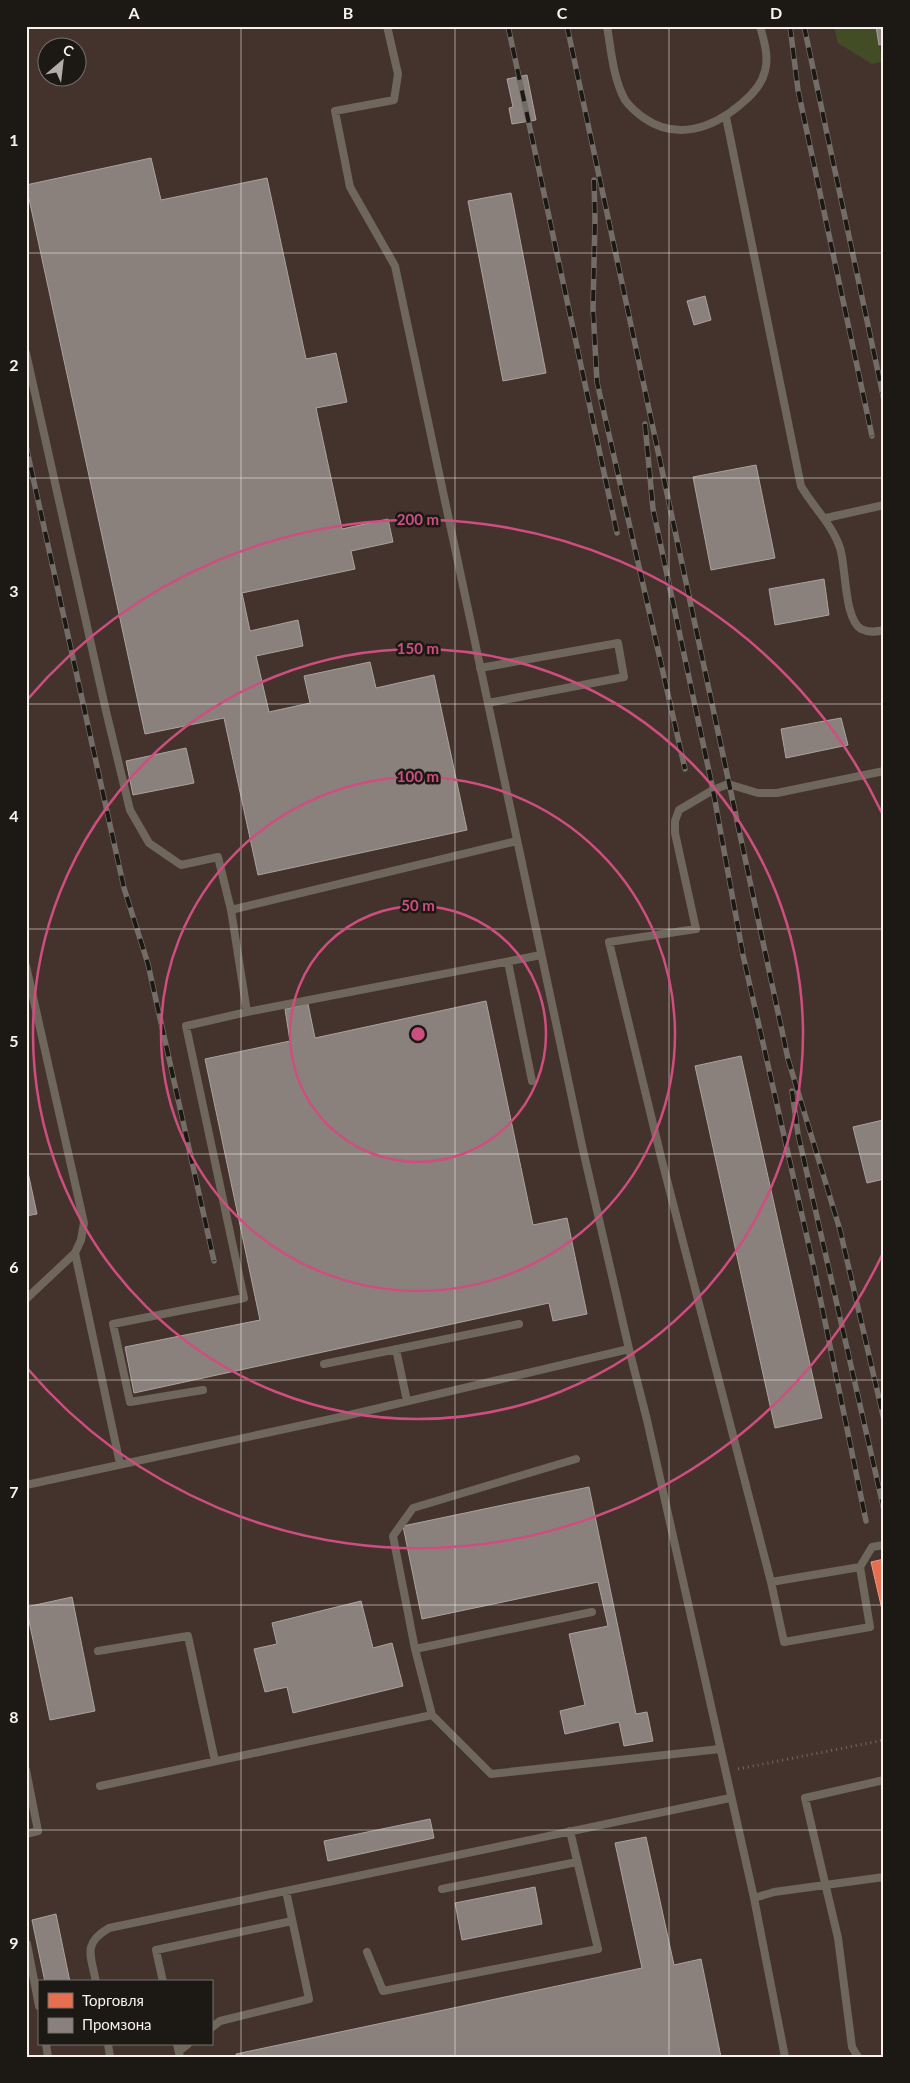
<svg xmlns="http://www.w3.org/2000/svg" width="910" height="2083" font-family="Lato,sans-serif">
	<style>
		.industrial { fill: #44332d; fill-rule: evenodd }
		.green { fill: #434d25 }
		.shops { fill: #e76f51; stroke: #ec9680 }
		.industry { fill: #8a817c; stroke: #aba39e }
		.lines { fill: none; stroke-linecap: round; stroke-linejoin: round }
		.path { stroke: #6f6961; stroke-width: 3; stroke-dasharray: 1 4; stroke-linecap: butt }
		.service { stroke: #6f675b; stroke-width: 8 }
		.rail-casing { stroke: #736d66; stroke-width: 5.5 }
		.rail { stroke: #1c1915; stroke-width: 4; stroke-dasharray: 11; stroke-linecap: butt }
		.grid { fill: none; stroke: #f7f2ed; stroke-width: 1; stroke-opacity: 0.55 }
		.ring { fill: none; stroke: #cf4e80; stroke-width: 2.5 }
		.centre { fill: #cf4e80; stroke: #1c1915; stroke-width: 2.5 }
		.ring-label { font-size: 15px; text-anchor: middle; font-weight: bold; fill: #cf4e80; stroke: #1c1915; stroke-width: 5; stroke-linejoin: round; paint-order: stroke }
		.neatline { fill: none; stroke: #f7f2ed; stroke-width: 2 }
		.grid-label { font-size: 16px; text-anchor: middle; font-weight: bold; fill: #f7f2ed }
	</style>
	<rect width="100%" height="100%" fill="#34302c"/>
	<path class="industrial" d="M26 26H884V2057H26ZM48 48H78V78H48ZM39 1982H211V2044H39Z"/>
	<path class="green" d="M834 26H876L881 55H884V61L872 64 838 43Z"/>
	<path class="shops" d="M884 1559V1618L871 1562Z"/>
	<path class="industry" d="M876 26H884V44L879 45Z
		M527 75 536 120 512 124 509 108 513 107 507 79Z
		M151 158 161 200 267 178 306 359 336 353 347 402 316 408 342 529 388 519 393 542 351 551 355 569 242 593 250 631 298 620 303 646 256 656 269 712 310 703 304 676 370 662 376 688 434 675 467 830 258 875 224 718 145 734 26 185Z
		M511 193 546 373 503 381 468 201Z
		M705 296 711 320 694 325 687 301Z
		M756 465 775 558 711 570 693 477Z
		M824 579 829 615 775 625 769 589Z
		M841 718 848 745 786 758 781 729Z
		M186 748 194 783 133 795 126 761Z
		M486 1001 533 1225 567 1218 587 1314 553 1321 549 1303 134 1393 125 1347 260 1320 205 1059 290 1041 285 1009 308 1004 315 1038Z
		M741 1056 822 1418 775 1428 695 1066Z
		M883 1120 884 1179 867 1183 853 1127Z
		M26 1163 37 1214 26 1216Z
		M589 1487 636 1714 647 1712 653 1741 624 1746 619 1722 565 1734 560 1711 585 1705 569 1634 608 1626 598 1582 422 1619 403 1526Z
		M72 1597 95 1711 50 1720 26 1607Z
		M361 1601 373 1648 392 1643 403 1686 293 1713 287 1687 265 1692 254 1649 277 1644 272 1623Z
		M430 1819 434 1838 328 1861 324 1841Z
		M646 1837 674 1965 701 1959 721 2057H237L236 2054 642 1968 615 1843Z
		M535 1887 542 1924 462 1940 455 1903Z
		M56 1914 70 1982H45L32 1920Z"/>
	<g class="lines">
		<path class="path" d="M738 1769 884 1740"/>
		<path class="service" d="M387 26 398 74 394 100 335 111 350 187 395 266 583 1150 629 1349
			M607 26C611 50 613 78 625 100 630 107 637 113 644 118 677 141 713 128 741 104 751 96 762 84 765 71 769 56 764 41 760 26
			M726 117 801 486C813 507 832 524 840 548 846 566 844 619 861 629 869 633 876 632 884 630
			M26 353 106 711 130 810 149 843 181 865 218 857 231 910 517 841
			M826 518 884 505
			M480 668 618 643 624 677 488 703
			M508 962 532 1081
			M26 966 84 1223 81 1240 75 1253 26 1299
			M247 1012 541 955
			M75 1253 120 1464
			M396 1349 407 1401
			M324 1364 519 1324
			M203 1390 130 1402 113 1324 244 1298 186 1026 247 1012 231 910
			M576 1459 413 1508 393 1536 415 1649 432 1715 491 1774 720 1749
			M26 1485 345 1416 629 1349 647 1420 754 1898 785 2057
			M860 1567 872 1547 884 1545
			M771 1582 860 1567 870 1627 784 1642 771 1582 661 1157 609 942 696 929 675 833V821L679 810 713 790 728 784 758 793H777L884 771
			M415 1649 592 1612
			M98 1651 188 1636 215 1761
			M26 1770 38 1831 26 1834
			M100 1786 432 1715
			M442 1889 577 1862
			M754 1898 774 1892 884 1877
			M27 1944 39 2006
			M367 1952 383 1991 598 1949 570 1831
			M96 1982C91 1955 82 1944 109 1928L730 1798
			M163 1982 156 1950 292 1921
			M211 2028 220 2021 309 1999 286 1891
			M46 2044 48 2057
			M108 2044 110 2057
			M177 2044 180 2057
			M179 2051 188 2044
			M858 2057 852 2047 838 1938 805 1798 884 1780"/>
		<g class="rail-casing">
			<path id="rail" d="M508 26 617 533
				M567 26 788 1059 840 1230 884 1420
				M790 26 798 90 872 436
				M804 26 884 400
				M594 180 595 220 593 308 597 382 685 769
				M645 424 653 509 713 790 743 955 814 1268 866 1521
				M26 446 124 888 148 964 214 1261
				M792 1091 798 1134 884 1510"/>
		</g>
		<use href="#rail" class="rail"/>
	</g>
	<path class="grid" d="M241 26V2057M455 26V2057M669 26V2057M26 253H884M26 478H884M26 704H884M26 929H884M26 1154H884M26 1380H884M26 1605H884M26 1830H884"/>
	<g class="ring">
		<circle cx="418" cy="1034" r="128"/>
		<circle cx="418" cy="1034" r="257"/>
		<circle cx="418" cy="1034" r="385"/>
		<path d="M882 1255A514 514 0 0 1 27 1368M27 700A514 514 0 0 1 882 813"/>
	</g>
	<circle cx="418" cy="1034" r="8" class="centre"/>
	<g class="ring-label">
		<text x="418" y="525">200 m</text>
		<text x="418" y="654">150 m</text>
		<text x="418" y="782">100 m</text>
		<text x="418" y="911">50 m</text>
	</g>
	<rect width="910" height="2083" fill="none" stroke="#1c1915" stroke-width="55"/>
	<rect x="38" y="1980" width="175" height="65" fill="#1c1915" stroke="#74706b"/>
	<rect x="48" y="1993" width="25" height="15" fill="#e76f51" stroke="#74706b"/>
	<text x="82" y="2006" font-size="15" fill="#f7f2ed">Торговля</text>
	<rect x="48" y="2018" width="25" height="15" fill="#8a817c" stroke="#74706b"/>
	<text x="82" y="2030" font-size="15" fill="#f7f2ed">Промзона</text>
	<g transform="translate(62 62) rotate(28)"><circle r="24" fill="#1c1915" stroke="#74706b"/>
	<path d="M0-4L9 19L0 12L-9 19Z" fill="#b3aea9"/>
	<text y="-8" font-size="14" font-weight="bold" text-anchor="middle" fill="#f7f2ed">С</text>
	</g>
	<rect x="28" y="28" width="854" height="2028" class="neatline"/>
	<g class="grid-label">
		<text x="134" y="19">A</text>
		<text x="348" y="19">B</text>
		<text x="562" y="19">C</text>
		<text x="776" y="19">D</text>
		<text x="14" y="146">1</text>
		<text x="14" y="371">2</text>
		<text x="14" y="597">3</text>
		<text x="14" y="822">4</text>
		<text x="14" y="1047">5</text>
		<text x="14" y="1273">6</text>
		<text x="14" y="1498">7</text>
		<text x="14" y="1723">8</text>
		<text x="14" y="1949">9</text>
	</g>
</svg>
